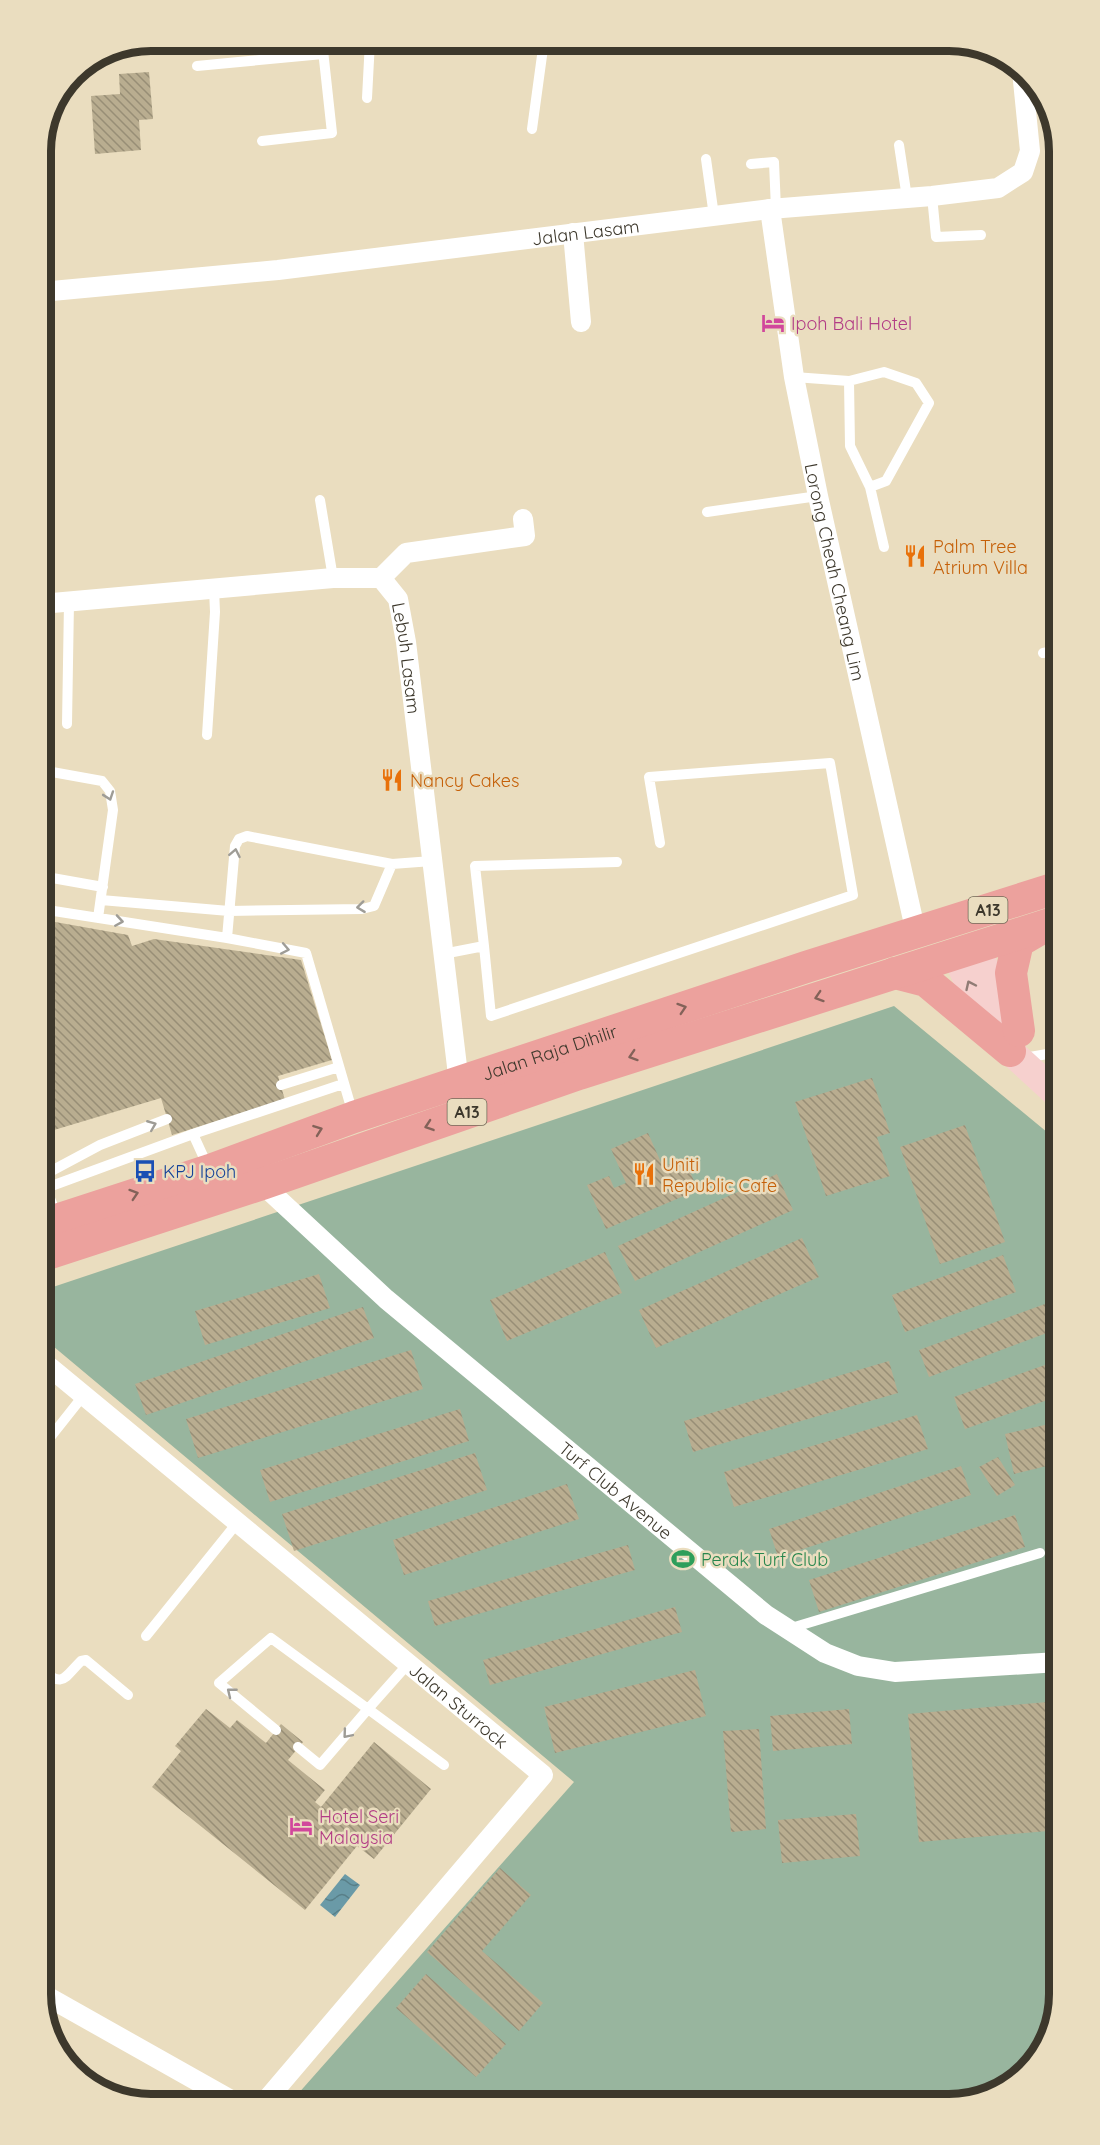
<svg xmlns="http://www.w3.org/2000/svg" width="1100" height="2145" font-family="Quicksand,sans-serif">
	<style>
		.green { fill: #98b59e }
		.water { fill: url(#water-waves) }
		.building { fill: url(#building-back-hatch) }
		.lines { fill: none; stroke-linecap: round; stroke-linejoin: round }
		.lane { stroke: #fff; stroke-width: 10 }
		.street { stroke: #fff; stroke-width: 20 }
		.secondary { stroke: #f6d0ce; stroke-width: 28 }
		.primary { stroke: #eca19d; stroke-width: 32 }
		.oneway { stroke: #9e9c96 }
		.oneway2 { stroke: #907c75 }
		.oneway3 { stroke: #836259 }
		.labels { text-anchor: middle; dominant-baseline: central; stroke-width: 5; stroke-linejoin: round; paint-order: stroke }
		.shield { fill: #eaddbf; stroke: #716a58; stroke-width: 1.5 }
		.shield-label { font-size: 16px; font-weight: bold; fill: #3d382c }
		.street-label { font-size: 18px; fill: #3d382c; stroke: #eaddbf }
		.hotel-label { font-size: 18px; fill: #b23c85; stroke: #eaddbf; text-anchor: start }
		.food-label { font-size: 18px; fill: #c56008; stroke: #eaddbf; text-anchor: start }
		.transit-label { font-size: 18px; fill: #164399; stroke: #eaddbf; text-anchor: start }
		.leisure-label { font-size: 18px; fill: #27864d; stroke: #eaddbf; text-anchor: start }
		.rim { fill: none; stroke: #3d382c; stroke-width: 8 }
	</style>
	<defs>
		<pattern id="water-waves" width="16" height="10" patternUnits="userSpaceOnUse" patternTransform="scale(1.5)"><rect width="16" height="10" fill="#6a9aa7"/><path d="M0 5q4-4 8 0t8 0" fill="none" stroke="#587f88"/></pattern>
		<pattern id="building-back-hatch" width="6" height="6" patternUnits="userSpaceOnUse" patternTransform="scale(1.5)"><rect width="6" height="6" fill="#b9ad90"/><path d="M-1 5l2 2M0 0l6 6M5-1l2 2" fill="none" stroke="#988e76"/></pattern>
	</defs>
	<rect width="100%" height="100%" fill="#eaddbf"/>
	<path class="green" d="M894 1006 1059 1142V1995L1041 2056 991 2096 949 2104H289L574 1782 41 1336V1291Z"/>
	<path class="water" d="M345 1874 360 1885 335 1917 320 1905Z"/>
	<path class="building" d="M149 72 153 119 139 120 141 150 95 154 91 96 120 94 119 74Z
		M44 920 128 935 132 946 154 939 301 960 332 1060 278 1076 285 1100 172 1135 161 1098 44 1133 41 1121V921Z
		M872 1078 890 1133 877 1137 890 1176 826 1196 795 1102Z
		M965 1125 1005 1242 940 1264 900 1147Z
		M648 1133 663 1167 684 1158 698 1190 606 1229 587 1185 609 1176 614 1188 626 1183 611 1149Z
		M777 1174 793 1210 635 1281 618 1246Z
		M802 1238 819 1277 656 1348 639 1310Z
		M1059 1245V1278L1049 1249Z
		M605 1252 622 1293 507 1341 490 1300Z
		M1003 1255 1016 1292 905 1332 892 1295Z
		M319 1274 330 1308 205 1345 195 1311Z
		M1045 1304 1055 1330 929 1377 919 1350Z
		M363 1307 374 1338 146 1415 135 1384Z
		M411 1350 423 1389 198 1458 186 1419Z
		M1059 1360V1396L965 1429 954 1397Z
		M889 1361 898 1393 693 1452 684 1421Z
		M460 1409 469 1441 270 1502 260 1470Z
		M917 1415 928 1449 734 1507 724 1472Z
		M1049 1424 1059 1463 1014 1474 1005 1434Z
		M475 1453 487 1490 294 1551 282 1514Z
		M998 1457 1015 1485 997 1496 979 1467Z
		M961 1466 971 1495 778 1557 769 1529Z
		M567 1484 579 1519 404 1575 393 1540Z
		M1015 1515 1025 1547 819 1612 809 1580Z
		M628 1545 635 1570 435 1626 428 1601Z
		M675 1607 682 1632 490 1685 483 1660Z
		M695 1670 706 1716 555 1753 544 1707Z
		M1059 1701V1830L919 1842 908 1714Z
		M206 1709 230 1728 237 1720 266 1743 281 1724 303 1742 288 1760 325 1790 315 1802 321 1807 374 1742 431 1789 374 1859 357 1846 305 1910 152 1787 181 1751 175 1746Z
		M849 1709 852 1744 773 1751 770 1716Z
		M759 1729 766 1829 731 1832 723 1731Z
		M856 1814 860 1856 782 1863 778 1820Z
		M500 1868 531 1895 482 1951 543 2003 519 2031 427 1952Z
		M426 1974 506 2044 476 2077 396 2008Z"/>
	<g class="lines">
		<path class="lane" d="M483 41V46
			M197 66 323 54
			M367 98 370 41
			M532 129 544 41
			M262 141 332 133 322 41
			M899 145 907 198
			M706 159 714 216
			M751 164 774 162 776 209
			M932 196 936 237 981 235
			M794 377 849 381 850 446 870 487 884 547
			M849 381 884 372 916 383 929 403 886 481 870 487
			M320 500 333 578
			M707 512 818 496
			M1043 653 1059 650
			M67 724 69 602
			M207 735 215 612 214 589
			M41 770 102 781 110 791 113 810 98 918
			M41 876 103 887
			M101 900 229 911 362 909 374 906 392 864
			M41 909 227 938 306 953 353 1114
			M227 938 235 846 239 839 247 836 392 864 432 861
			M484 946 475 866 617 862
			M443 954 484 946 491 1016 853 895 830 763 649 777 660 843
			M1024 1058 1059 1052
			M281 1085 339 1067
			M193 1134 209 1169
			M42 1176 100 1145 167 1119
			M44 1183 57 1216
			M46 1188 193 1134 343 1084
			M41 1449 83 1396
			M788 1629 1040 1553
			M146 1636 237 1523
			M408 1664 368 1709 444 1765
			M41 1669C63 1688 63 1679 81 1661L86 1660 128 1695
			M276 1730 219 1683 271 1638 368 1709 320 1765 298 1747"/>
		<g class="street">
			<path id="s1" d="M770 209 794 377 818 496 916 933"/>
			<path d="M573 233 581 322"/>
			<path id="s2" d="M41 292 278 270 770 209 932 196 998 188 1023 172 1030 151 1022 71"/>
			<path d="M381 578 406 553 525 536 523 519"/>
			<path id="s3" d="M41 604 333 578H381L398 599 406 642 459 1083"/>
			<path id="s4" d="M262 1184 386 1299 766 1615 825 1653 858 1666 895 1672 1059 1662"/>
			<path id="s5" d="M41 1360 543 1775 263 2104"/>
			<path d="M41 1993 238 2104"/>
		</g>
		<path class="secondary" d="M975 946 1004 1010
			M955 953 980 1008 1010 1051 1059 1096"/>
		<g class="primary">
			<path d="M895 973 926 981 1010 1051"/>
			<path d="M1019 1031 1011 973 1018 942 1042 928"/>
			<path id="s6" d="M41 1225 210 1170 354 1117 806 967 1059 887"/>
			<path d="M41 1256 262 1184 579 1074 1059 921"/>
		</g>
	</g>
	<defs><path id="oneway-chevron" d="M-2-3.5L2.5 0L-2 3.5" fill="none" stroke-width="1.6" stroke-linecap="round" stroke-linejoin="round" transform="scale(1.5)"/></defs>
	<g class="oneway">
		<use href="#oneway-chevron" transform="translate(109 796) rotate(71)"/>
		<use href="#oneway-chevron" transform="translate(235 853) rotate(-79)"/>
		<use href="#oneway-chevron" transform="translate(361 907) rotate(173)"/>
		<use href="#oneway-chevron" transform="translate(119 921) rotate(9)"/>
		<use href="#oneway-chevron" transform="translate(285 949) rotate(11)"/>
		<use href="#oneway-chevron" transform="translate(152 1125) rotate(-22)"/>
		<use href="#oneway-chevron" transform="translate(231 1692) rotate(-141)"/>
		<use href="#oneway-chevron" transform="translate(347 1734) rotate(130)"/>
	</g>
	<use class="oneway2" href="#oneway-chevron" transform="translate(970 985) rotate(-115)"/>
	<g class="oneway3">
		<use href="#oneway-chevron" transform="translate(819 997) rotate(162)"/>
		<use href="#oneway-chevron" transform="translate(682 1008) rotate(-18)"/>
		<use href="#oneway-chevron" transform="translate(633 1056) rotate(162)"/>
		<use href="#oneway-chevron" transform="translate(429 1126) rotate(161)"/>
		<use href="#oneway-chevron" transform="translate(318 1130) rotate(-20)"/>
		<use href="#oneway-chevron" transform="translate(134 1194) rotate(-18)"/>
	</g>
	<defs>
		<g id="hotel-bare" transform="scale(1.8)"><path d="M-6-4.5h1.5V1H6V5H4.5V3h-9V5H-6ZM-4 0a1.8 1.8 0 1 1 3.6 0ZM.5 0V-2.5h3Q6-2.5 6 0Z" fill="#d1479c" stroke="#eaddbf" stroke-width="2.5" paint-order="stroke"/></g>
		<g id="restaurant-bare" transform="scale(1.8)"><path d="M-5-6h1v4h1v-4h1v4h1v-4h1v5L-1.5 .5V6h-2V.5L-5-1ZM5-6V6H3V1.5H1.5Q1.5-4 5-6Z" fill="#e8710a" stroke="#eaddbf" stroke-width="2.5" paint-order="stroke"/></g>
		<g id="bus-bare" transform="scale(1.8)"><path d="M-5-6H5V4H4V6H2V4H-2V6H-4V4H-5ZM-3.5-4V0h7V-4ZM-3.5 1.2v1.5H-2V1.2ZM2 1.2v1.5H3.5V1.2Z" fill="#1a4fb4" stroke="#eaddbf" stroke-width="2.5" paint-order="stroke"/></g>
		<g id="stadium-bare" transform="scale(1.8)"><path d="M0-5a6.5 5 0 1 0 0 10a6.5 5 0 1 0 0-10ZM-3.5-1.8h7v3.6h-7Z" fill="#2e9e5b" stroke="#eaddbf" stroke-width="2.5" paint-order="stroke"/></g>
	</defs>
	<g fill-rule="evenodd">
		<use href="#hotel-bare" x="773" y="323"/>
		<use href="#restaurant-bare" x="915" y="556"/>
		<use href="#restaurant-bare" x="392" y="780"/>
		<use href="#bus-bare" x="145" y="1171"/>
		<use href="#restaurant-bare" x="644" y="1174"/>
		<use href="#stadium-bare" x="683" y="1559"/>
		<use href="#hotel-bare" x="301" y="1826"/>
	</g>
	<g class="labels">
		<g class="shield">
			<rect x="968.5" y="897" width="39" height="26" rx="4.5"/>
			<rect x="447.5" y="1099" width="39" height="26" rx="4.5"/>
		</g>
		<g class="shield-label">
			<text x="988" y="910">A13</text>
			<text x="467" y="1112">A13</text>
		</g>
		<g class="street-label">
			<text stroke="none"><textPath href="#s2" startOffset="548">Jalan Lasam</textPath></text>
			<text stroke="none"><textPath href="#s1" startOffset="369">Lorong Cheah Cheang Lim</textPath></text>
			<text stroke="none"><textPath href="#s3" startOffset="428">Lebuh Lasam</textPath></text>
			<text stroke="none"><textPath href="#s6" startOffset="537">Jalan Raja Dihilir</textPath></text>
			<text stroke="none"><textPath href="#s4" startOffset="468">Turf Club Avenue</textPath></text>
			<text stroke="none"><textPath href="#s5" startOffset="542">Jalan Sturrock</textPath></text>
		</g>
		<g class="hotel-label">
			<text x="791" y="323">Ipoh Bali Hotel</text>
			<text x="319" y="1816">Hotel Seri<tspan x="319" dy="21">Malaysia</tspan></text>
		</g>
		<g class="food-label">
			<text x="933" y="546">Palm Tree<tspan x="933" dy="21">Atrium Villa</tspan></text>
			<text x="410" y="780">Nancy Cakes</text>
			<text x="662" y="1164">Uniti<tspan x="662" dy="21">Republic Cafe</tspan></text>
		</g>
		<g class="transit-label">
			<text x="163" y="1171">KPJ Ipoh</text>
		</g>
		<g class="leisure-label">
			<text x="701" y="1559">Perak Turf Club</text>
		</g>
	</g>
	<path d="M0 0H1100V2145H0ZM151 51H949A100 100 0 0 1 1049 151V1994A100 100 0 0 1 949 2094H151A100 100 0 0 1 51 1994V151A100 100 0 0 1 151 51Z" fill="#eaddbf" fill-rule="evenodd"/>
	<path class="rim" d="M151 51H949A100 100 0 0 1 1049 151V1994A100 100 0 0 1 949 2094H151A100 100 0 0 1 51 1994V151A100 100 0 0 1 151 51Z"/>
</svg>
